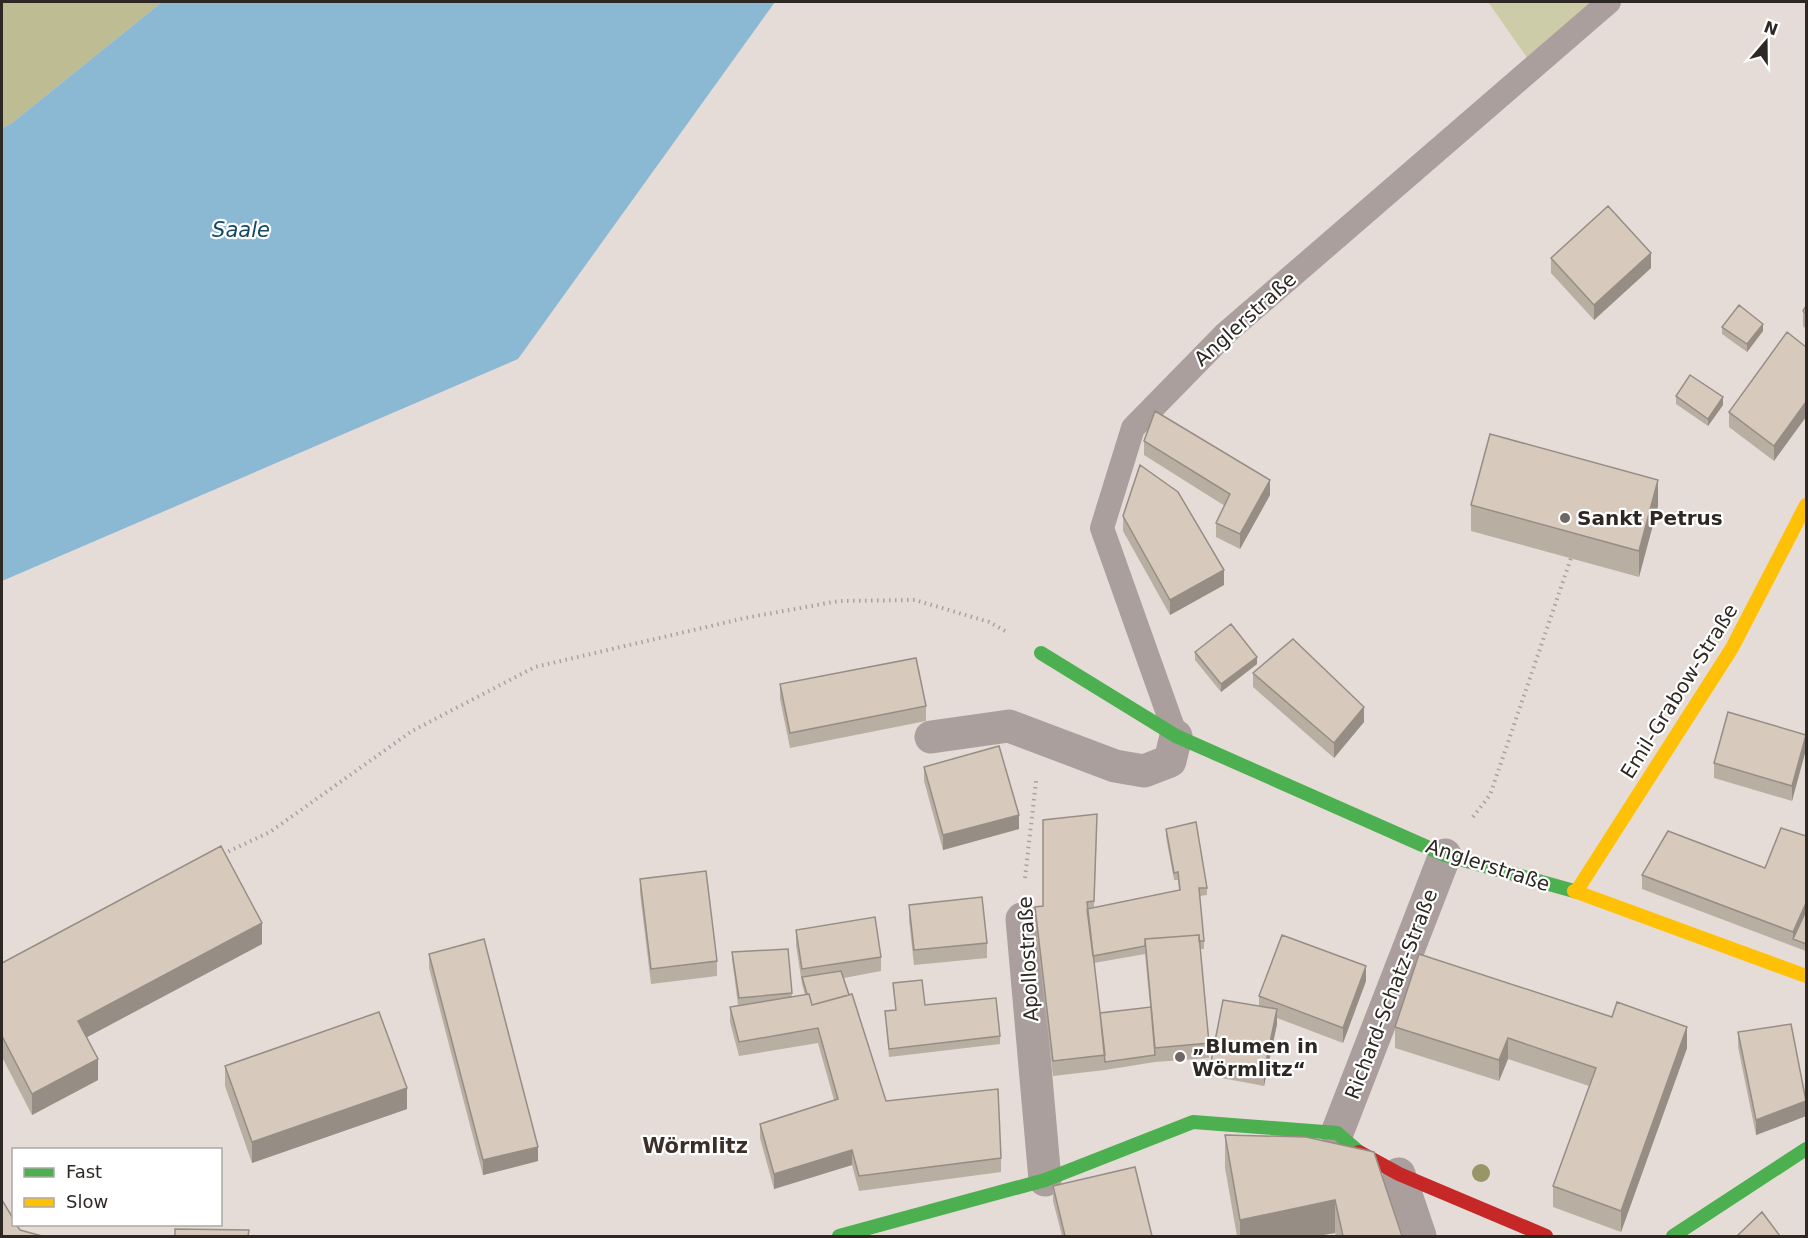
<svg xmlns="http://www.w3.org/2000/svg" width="1808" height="1238" font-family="'DejaVu Sans',sans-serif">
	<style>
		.green { fill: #cdcca9 }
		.forest { fill: #bdbc93 }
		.water { fill: #8bb8d3 }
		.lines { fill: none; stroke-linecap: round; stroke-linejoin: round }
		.path { stroke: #aaa19e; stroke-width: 4; stroke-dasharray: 1.5 4.5; stroke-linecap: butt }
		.lane { stroke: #aa9f9c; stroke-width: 24 }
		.street { stroke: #aa9f9c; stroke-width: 33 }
		.fast { stroke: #4caf50; stroke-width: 14 }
		.slow { stroke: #ffc107; stroke-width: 14 }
		.jam { stroke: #c62828; stroke-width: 14 }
		.tree { fill: #989666 }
		.wall { fill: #b9aea2; fill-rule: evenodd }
		.shaded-wall { fill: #968d84 }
		.building { fill: #d7cabc; stroke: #968d84; stroke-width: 1.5 }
		.poi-dot { fill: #6e6763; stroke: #fff; stroke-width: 2 }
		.labels { text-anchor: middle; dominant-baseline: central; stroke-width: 4.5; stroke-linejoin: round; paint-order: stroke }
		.street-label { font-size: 20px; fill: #2e2824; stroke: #fff }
		.poi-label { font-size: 20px; font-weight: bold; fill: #2e2824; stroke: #fff; text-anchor: start }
		.water-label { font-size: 21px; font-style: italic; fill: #124865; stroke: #fff }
		.neighbourhood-label { font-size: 21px; font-weight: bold; fill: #3c2f27; stroke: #fff }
	</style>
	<rect width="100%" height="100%" fill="#e6dcd7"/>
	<path class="green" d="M1488 2H1592L1528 59Z"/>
	<path class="forest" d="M2 2H162L12 123 2 128Z"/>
	<path class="water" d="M162 2H775L518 359 2 581V128L12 123Z"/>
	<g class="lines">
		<path class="path" d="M1473 817 1490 795 1571 558
			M223 854 270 832 412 731 535 667 745 618 839 601 915 600 989 622 1005 631
			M1025 878 1036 781"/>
		<path class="lane" d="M1176 736 1102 528 1133 428 1226 333 1609 2"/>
		<path class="street" d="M931 737 1009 726 1115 766 1144 771 1170 761 1176 736
			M1022 919 1045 1180
			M1337 1133 1445 855
			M1399 1174 1420 1236"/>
		<path class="fast" d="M1041 653 1176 736 1445 855 1574 891
			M839 1236 1045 1180 1193 1122 1337 1133 1359 1152
			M1673 1236 1806 1149"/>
		<path class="slow" d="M1574 891 1806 976
			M1576 892 1732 648 1806 505"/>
		<path class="jam" d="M1359 1152 1399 1174 1546 1236"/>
	</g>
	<circle class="tree" cx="1481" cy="1173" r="9"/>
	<path class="wall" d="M1551 258 1651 268 1594 320 1551 273Z
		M1806 270V288L1805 287V272Z
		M1806 306V329L1803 326V311Z
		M1722 327 1763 331 1747 352 1722 334Z
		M1806 347 1774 461 1729 427V412Z
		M1676 396 1723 405 1708 426 1676 404Z
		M1144 441 1270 495 1240 549 1216 537V523L1225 506 1144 455Z
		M1471 505 1658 506 1639 577 1471 531Z
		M1123 516 1224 585 1170 615 1123 531Z
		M1195 652 1257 664 1221 692 1195 660Z
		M1253 673 1364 722 1334 758 1253 687Z
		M780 684 926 706V721L790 748 780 699Z
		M1806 735 1792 801 1714 778V763Z
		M924 767 1019 829 943 850 924 781Z
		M1097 828 1094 907 1179 890 1178 880H1174L1166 837V829L1207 888V895L1200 896 1204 941V949H1200L1209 1043V1058L1155 1062 1105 1070 1053 1076 1035 922V907L1043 906ZM1145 954 1150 1007 1100 1013 1094 963Z
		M1806 836V951L1642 889V875L1765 868Z
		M640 879 717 961V976L651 984 640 893Z
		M909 905 987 943V958L914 965 909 920Z
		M796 930 881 957V971L844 978 886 1101 1001 1158V1172L859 1191 852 1165 774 1189 760 1138V1124L834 1100 818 1043 739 1056 730 1022V1007L738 1005 732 959V952L788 949 792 997 805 995 802 984 796 945Z
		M262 944 86 1037 98 1080 32 1115 2 1057V963Z
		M429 954 538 1161 483 1175 429 968Z
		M1366 981 1343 1043 1277 1018V1024L1264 1086 1211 1076V1062L1259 1006V996Z
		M893 983 925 1005 1000 1036V1044L889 1057 885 1011 896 1010Z
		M1395 1027 1687 1048 1621 1232 1553 1207V1186L1589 1086 1508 1059 1499 1081 1395 1048Z
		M1738 1032 1806 1116 1756 1135 1738 1047Z
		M225 1066 407 1109 252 1163 225 1086Z
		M1225 1135 1402 1236H1336L1335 1233 1317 1236H1237L1225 1168Z
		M1053 1186 1152 1236H1062L1053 1201Z"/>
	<path class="shaded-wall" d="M1651 253V268L1594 320V305Z
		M1763 324V331L1747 352V344Z
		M1723 397V405L1708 426V419Z
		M1806 402V417L1774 461V446Z
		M1270 480V495L1240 549V534Z
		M1658 480V506L1639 577V551Z
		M1224 570V585L1170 615V600Z
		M1257 657V664L1221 692V684Z
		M1364 707V722L1334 758V743Z
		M1806 736V750L1792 801V786Z
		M1019 815V829L943 850V835Z
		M1806 903V917L1793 939V932Z
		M262 923V944L78 1042V1021Z
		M1366 966V981L1343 1043V1028Z
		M1277 1009V1024L1264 1086V1071Z
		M1687 1027V1048L1621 1232V1211Z
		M1508 1038V1059L1499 1081V1060Z
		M98 1059V1080L32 1115V1094Z
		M407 1088V1109L252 1163V1142Z
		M1806 1101V1116L1756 1135V1120Z
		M538 1147V1161L483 1175V1160Z
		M852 1150V1165L774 1189V1174Z
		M1335 1200V1233L1317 1236H1240V1220Z"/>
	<path class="building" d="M1608 206 1651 253 1594 305 1551 258Z
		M1739 305 1763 324 1747 344 1722 327Z
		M1806 306V314L1803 311Z
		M1787 332 1806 347V402L1774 446 1729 412Z
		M1690 375 1723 397 1708 419 1676 396Z
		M1155 411 1270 480 1240 534 1216 523 1230 494 1144 441Z
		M1490 434 1658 480 1639 551 1471 505Z
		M1140 465 1178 492 1224 570 1170 600 1123 516Z
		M1231 624 1257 657 1221 684 1195 652Z
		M1293 639 1364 707 1334 743 1253 673Z
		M916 658 926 706 790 733 780 684Z
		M1728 712 1806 735 1792 786 1714 763Z
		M999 746 1019 815 943 835 924 767Z
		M1097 814 1094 901 1087 902 1105 1055 1053 1061 1035 907 1043 906V820Z
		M1196 822 1207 888H1199L1204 941H1199V935L1145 939V946L1093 956 1087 909 1180 890 1178 872 1174 873 1166 829Z
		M1781 828 1806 836V903L1793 932 1642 875 1668 831 1765 868Z
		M221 846 262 923 78 1021 98 1059 32 1094 2 1036V963Z
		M706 871 717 961 651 969 640 879Z
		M982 897 987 943 914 950 909 905Z
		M1806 911V944L1793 939Z
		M875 917 881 957 802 969 796 930Z
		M1199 935 1209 1043 1155 1048 1145 939Z
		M1282 935 1366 966 1343 1028 1259 996Z
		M484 939 538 1147 483 1160 429 954Z
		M788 949 792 993 739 998 732 952Z
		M1419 954 1612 1017 1617 1002 1687 1027 1621 1211 1553 1186 1596 1068 1508 1038 1499 1060 1395 1027Z
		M841 971 849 995 812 1005 809 994H807L802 977Z
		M922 980 925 1005 996 998 1000 1036 889 1049 885 1011 896 1010 893 983Z
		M809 994 812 1005 852 994 886 1101 998 1089 1001 1158 859 1176 852 1150 774 1174 760 1124 838 1099 818 1028 739 1042 730 1007Z
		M1223 1000 1277 1009 1264 1071 1211 1062Z
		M1151 1007 1155 1055 1105 1062 1100 1013Z
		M379 1012 407 1088 252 1142 225 1066Z
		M1791 1024 1806 1101 1756 1120 1738 1032Z
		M1225 1135 1306 1137 1374 1152 1402 1236H1343L1335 1200 1240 1220Z
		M1135 1167 1152 1236H1065L1053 1186Z
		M2 1200 14 1220V1224H16L20 1230 42 1236H2Z
		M1762 1212 1780 1236H1737Z
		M175 1229 249 1230 248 1236H175Z"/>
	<g class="poi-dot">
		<circle cx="1565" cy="518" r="6"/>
		<circle cx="1180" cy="1057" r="6"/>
	</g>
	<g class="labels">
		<g class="street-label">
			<text transform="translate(1245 319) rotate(-42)">Anglerstraße</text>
			<text transform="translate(1679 691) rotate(-58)">Emil-Grabow-Straße</text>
			<text transform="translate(1488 865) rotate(18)">Anglerstraße</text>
			<text transform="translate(1028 959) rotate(-93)">Apollostraße</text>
			<text transform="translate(1391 994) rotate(-69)">Richard-Schatz-Straße</text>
		</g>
		<g class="poi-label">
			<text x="1577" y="518">Sankt Petrus</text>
			<text x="1192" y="1046">„Blumen in<tspan x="1192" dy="23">Wörmlitz“</tspan></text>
		</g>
		<g class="water-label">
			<text x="241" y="230">Saale</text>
		</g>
		<g class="neighbourhood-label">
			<text x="695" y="1146">Wörmlitz</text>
		</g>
	</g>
	<rect width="1808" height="1238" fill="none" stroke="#2e2824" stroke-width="6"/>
	<rect x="12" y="1148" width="210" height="78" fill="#ffffff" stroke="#aba9a7" stroke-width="1.5"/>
	<rect x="24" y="1168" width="30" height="9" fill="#4caf50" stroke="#aba9a7" stroke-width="1.5"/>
	<text x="66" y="1178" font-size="18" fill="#2e2824">Fast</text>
	<rect x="24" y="1198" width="30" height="9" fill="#ffc107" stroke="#aba9a7" stroke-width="1.5"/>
	<text x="66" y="1208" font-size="18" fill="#2e2824">Slow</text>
	<g transform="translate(1766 42) rotate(20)" stroke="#ffffff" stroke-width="4.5" paint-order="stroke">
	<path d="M0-4.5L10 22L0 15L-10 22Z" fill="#2e2824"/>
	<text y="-9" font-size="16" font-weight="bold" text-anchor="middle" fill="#2e2824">N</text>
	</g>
</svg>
